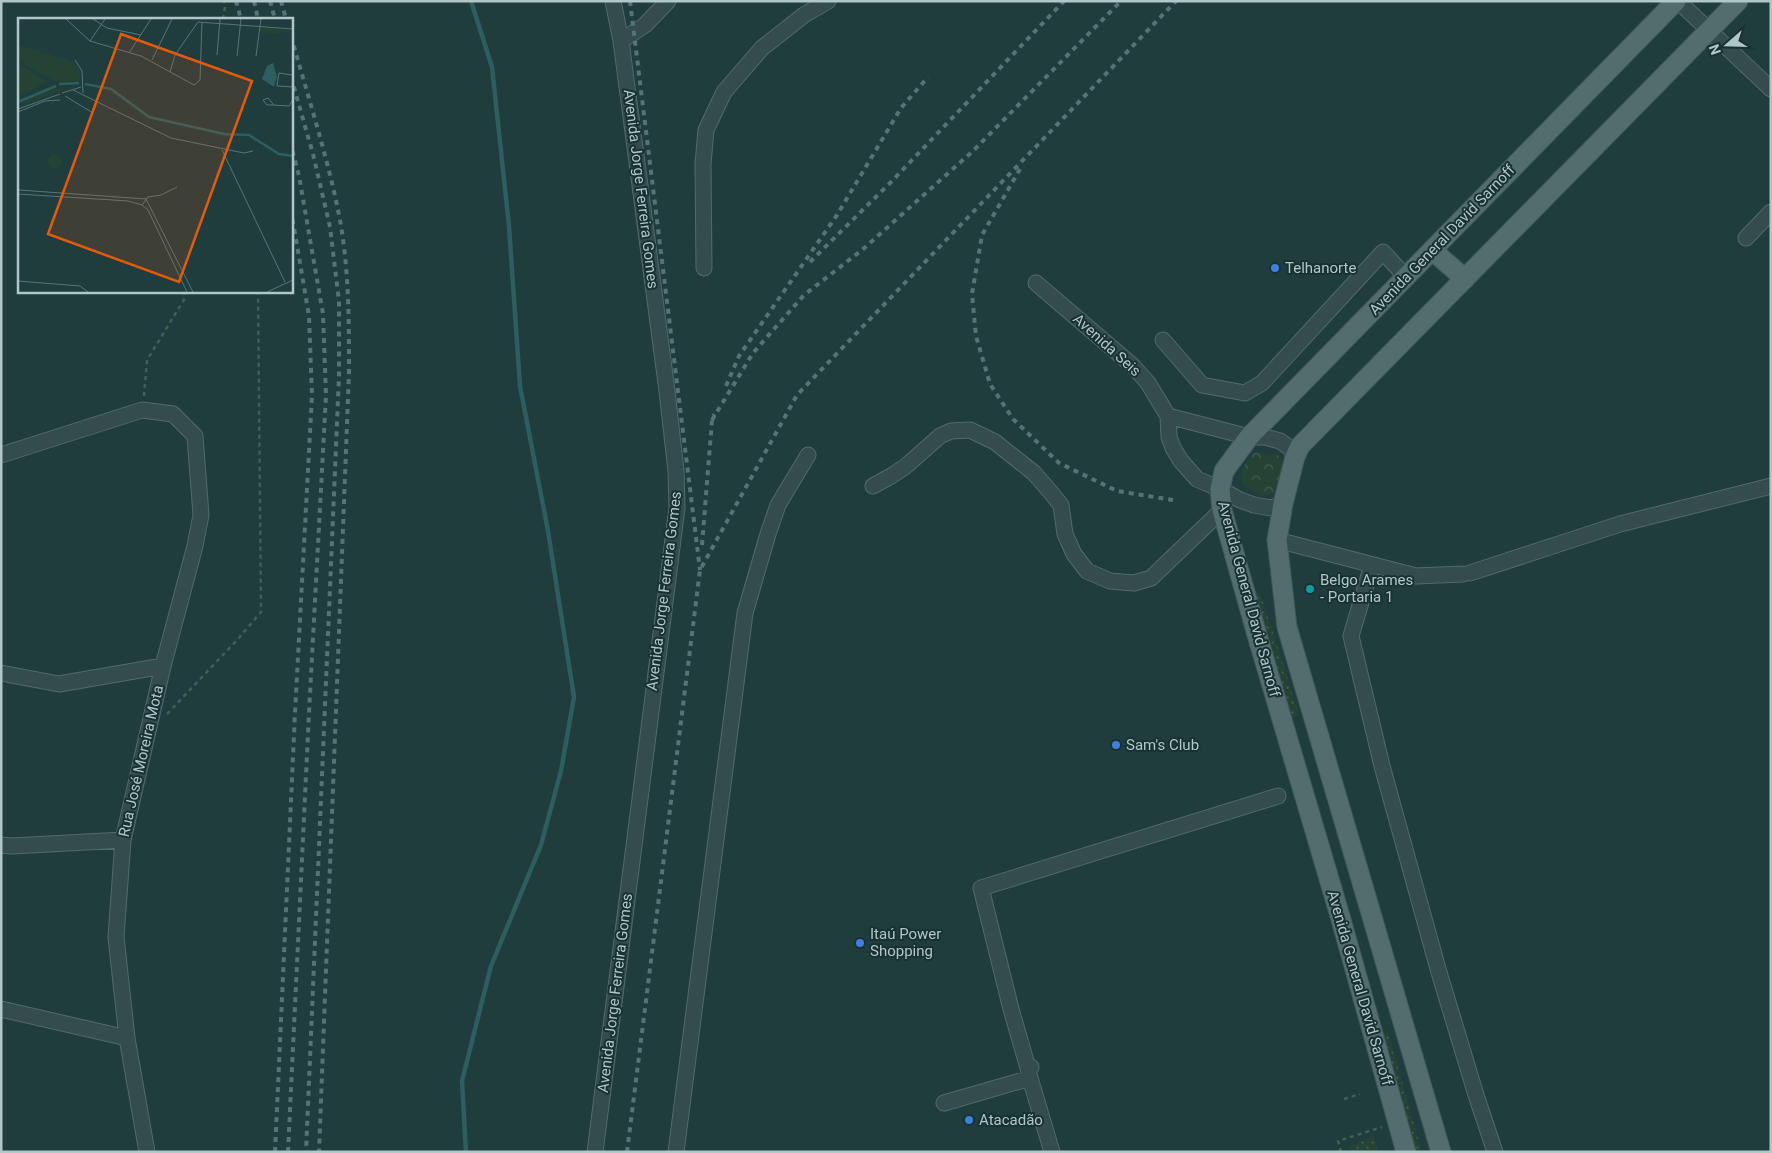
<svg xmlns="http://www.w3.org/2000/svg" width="1772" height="1153" font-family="Roboto,sans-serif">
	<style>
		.grass { fill: url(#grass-dots) }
		.park { fill: url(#park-crowns) }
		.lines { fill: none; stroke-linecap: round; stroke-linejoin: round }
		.stream { stroke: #2d5e60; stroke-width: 4.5 }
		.minor-casing { stroke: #536a6b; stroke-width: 17 }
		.major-casing { stroke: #415859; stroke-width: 21 }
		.path { stroke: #446054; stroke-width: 2.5; stroke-dasharray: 4 4; stroke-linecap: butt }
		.minor { stroke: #344c4e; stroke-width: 15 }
		.major { stroke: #526d6e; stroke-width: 19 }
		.rail { stroke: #567375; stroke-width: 4; stroke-dasharray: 5 5; stroke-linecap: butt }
		.shop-dot { fill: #3f7fe0; stroke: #1a3132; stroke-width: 2 }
		.culture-dot { fill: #0f9aa8; stroke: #1a3132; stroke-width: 2 }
		.labels { text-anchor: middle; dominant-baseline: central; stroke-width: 4; stroke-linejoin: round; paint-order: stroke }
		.street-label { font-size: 15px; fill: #b0c7c9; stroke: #1a3132 }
		.poi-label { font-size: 15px; fill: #b0c7c9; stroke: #1a3132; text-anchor: start }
		.inset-river { fill: none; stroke: #2d5e60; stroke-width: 2.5 }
		.inset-road { fill: none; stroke: #5a7476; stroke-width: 1 }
		.view { fill: #e8590c; fill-opacity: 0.15; stroke: #e8590c; stroke-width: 2.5 }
		.inset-edge { fill: none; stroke: #b0c7c9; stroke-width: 2.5 }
	</style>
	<defs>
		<pattern id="grass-dots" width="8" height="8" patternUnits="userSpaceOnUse" patternTransform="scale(1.25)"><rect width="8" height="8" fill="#254335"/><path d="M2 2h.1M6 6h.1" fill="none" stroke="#425d51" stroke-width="1.8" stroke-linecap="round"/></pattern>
		<pattern id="park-crowns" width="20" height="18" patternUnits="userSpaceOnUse" patternTransform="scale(1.25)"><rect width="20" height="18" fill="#254335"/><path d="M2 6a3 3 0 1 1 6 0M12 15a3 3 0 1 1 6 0" fill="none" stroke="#425d51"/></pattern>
	</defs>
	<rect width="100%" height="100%" fill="#203d3e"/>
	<path class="grass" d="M1249 575 1264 604 1299 715 1287 721Z
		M1388 1032 1422 1152H1413L1378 1035Z
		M1374 1136 1378 1152H1350L1349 1147Z"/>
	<path class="park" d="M1255 452 1278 455 1285 464 1278 492 1263 497 1244 486 1240 476 1245 464Z"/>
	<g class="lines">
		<path class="stream" d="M466 1152 462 1081 491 966 541 845 561 771 574 697 548 531 520 386 509 226 492 67 471 1"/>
		<g class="minor-casing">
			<path id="minor" d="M1678 1 1771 89
				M621 41 645 25 668 1
				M1746 238 1771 212
				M704 268 703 164 706 130 724 92 762 48 804 15 828 1
				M1036 283 1133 366 1148 383 1168 416 1169 437 1173 448 1181 461 1197 479 1220 489 1240 500 1254 505 1271 508 1283 504
				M1163 340 1202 385 1245 393 1262 383 1383 252 1406 277
				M1168 416 1249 437H1265L1280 441 1290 448 1295 457
				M1 455 142 410 173 414 195 436 201 515 195 546 163 666 123 840 116 937 127 1038 147 1152
				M873 486 891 476 906 466 940 436 951 431 970 430 995 442 1034 473 1053 495 1061 505 1065 534 1074 554 1087 571 1110 581 1134 583 1151 578 1222 510
				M1277 540 1416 576 1463 574
				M1372 565 1351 636 1382 766 1438 969 1476 1095 1495 1152
				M1470 573 1620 524 1771 486
				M1 673 59 684 163 666
				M1 845 12 846 123 840
				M1 1009 127 1038
				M1031 1067 1028 1068 1030 1078 1052 1152
				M1028 1068 1011 1009 981 888 1278 796
				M944 1103 1030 1078
				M595 1152 677 508 676 471 667 391 621 41 613 1
				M676 1152 745 613 768 534 778 505 808 455"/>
		</g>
		<g class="major-casing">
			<path id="major" d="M1432 250 1465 279
				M1406 1152 1340 916 1257 635 1222 510 1220 489 1224 471 1249 437 1676 1
				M1441 1152 1287 627 1277 540 1283 504 1295 457 1300 446 1738 1"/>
		</g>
		<path class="path" d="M223 19 225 7 224 1
			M144 396 147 360 185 298 184 291
			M167 714 238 639 261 612 258 291
			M1344 1099 1360 1094
			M1341 1152 1338 1141 1382 1127"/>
		<use href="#minor" class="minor"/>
		<use href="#major" class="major"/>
		<path class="rail" d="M236 1 241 19
			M254 1 258 19
			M270 1 275 19
			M281 1 286 19
			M630 1 700 570
			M291 36C308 97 328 158 340 220 349 271 349 321 349 372L319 1152
			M291 77 313 154 330 227 339 301V376L306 1152
			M1020 169 982 235 972 294 976 336 990 384 1013 419 1059 463 1117 491 1173 500
			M810 262 891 182 1064 1
			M726 386 739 356 837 215 901 108 928 77
			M712 420 753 353 804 295 862 250 973 151 1121 1
			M702 545 712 420 714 414
			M275 1152 295 713 312 395 309 316 291 210
			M288 1152 309 713 326 395 323 314 299 176 291 145
			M627 1152 700 570 797 395 1176 1"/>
	</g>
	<g class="shop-dot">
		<circle cx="1275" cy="268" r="5"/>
		<circle cx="1116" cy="745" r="5"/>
		<circle cx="860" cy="943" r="5"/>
		<circle cx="969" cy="1120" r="5"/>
	</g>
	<circle class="culture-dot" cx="1310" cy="589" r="5"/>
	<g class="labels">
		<g class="street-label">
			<text transform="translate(641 189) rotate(83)">Avenida Jorge Ferreira Gomes</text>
			<text transform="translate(1442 240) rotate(-46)">Avenida General David Sarnoff</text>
			<text transform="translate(1107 345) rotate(42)">Avenida Seis</text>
			<text transform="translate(664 591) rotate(-83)">Avenida Jorge Ferreira Gomes</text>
			<text transform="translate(1249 599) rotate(75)">Avenida General David Sarnoff</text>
			<text transform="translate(141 761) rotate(-77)">Rua José Moreira Mota</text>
			<text transform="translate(1360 988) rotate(74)">Avenida General David Sarnoff</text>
			<text transform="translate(615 993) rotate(-83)">Avenida Jorge Ferreira Gomes</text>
		</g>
		<g class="poi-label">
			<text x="1285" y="268">Telhanorte</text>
			<text x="1320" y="580">Belgo Arames<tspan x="1320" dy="17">- Portaria 1</tspan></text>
			<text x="1126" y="745">Sam's Club</text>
			<text x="870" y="934">Itaú Power<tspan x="870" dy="17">Shopping</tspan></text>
			<text x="979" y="1120">Atacadão</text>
		</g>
	</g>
	<g transform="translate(18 18)">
		<rect width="275" height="275" fill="#203d3e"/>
		<path d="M0 27 56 44 61 50 62 63 39 64 9 49 0 39ZM0 45 29 64 1 78ZM41 70 45 72 0 88 11 80Z" fill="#254335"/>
		<path d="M242 9 274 13 249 17 242 13ZM30 143a7 7 0 1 1 14 0a7 7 0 1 1-14 0Z" fill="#254335"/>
		<path d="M255 45 259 59 256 69 244 61 249 48Z" fill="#2d5e60"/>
		<path class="inset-river" d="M41 66 61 65M67 66 93 71 131 99 206 116 231 117 261 136 275 138M0 84 38 68"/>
		<path class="inset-road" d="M48 1 72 23 123 38 176 67 182 62 184 4M75 1 89 10 123 17M72 23 87 1M111 35 133 1M199 37 202 1M219 38 223 1M238 38 243 1M57 42 64 53 65 75M134 42 154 1M152 54 157 37 180 4 275 11M274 57 261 55 259 68 275 69M55 72 153 120 226 135 235 133M44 75 63 69M47 78 75 95M256 87 250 80 245 82 249 87H255L271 88 275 81M0 91 42 76M0 94 27 83 42 82M204 132 267 264M1 172 128 181 175 274M0 176 110 183 124 187 130 192 169 274M124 187 130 179 143 177 159 169M0 263 62 268 70 274M249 274 275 262"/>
		<path class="view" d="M103 16 234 63 161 264 30 216Z"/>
		<rect width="275" height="275" class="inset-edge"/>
	</g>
	<rect width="1772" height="1153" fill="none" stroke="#b0c7c9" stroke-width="5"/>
	<g transform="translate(1727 45) rotate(250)" stroke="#1a3132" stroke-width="4" paint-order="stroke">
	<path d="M0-4L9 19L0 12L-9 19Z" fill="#b0c7c9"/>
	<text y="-8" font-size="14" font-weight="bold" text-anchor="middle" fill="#b0c7c9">N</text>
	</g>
</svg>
